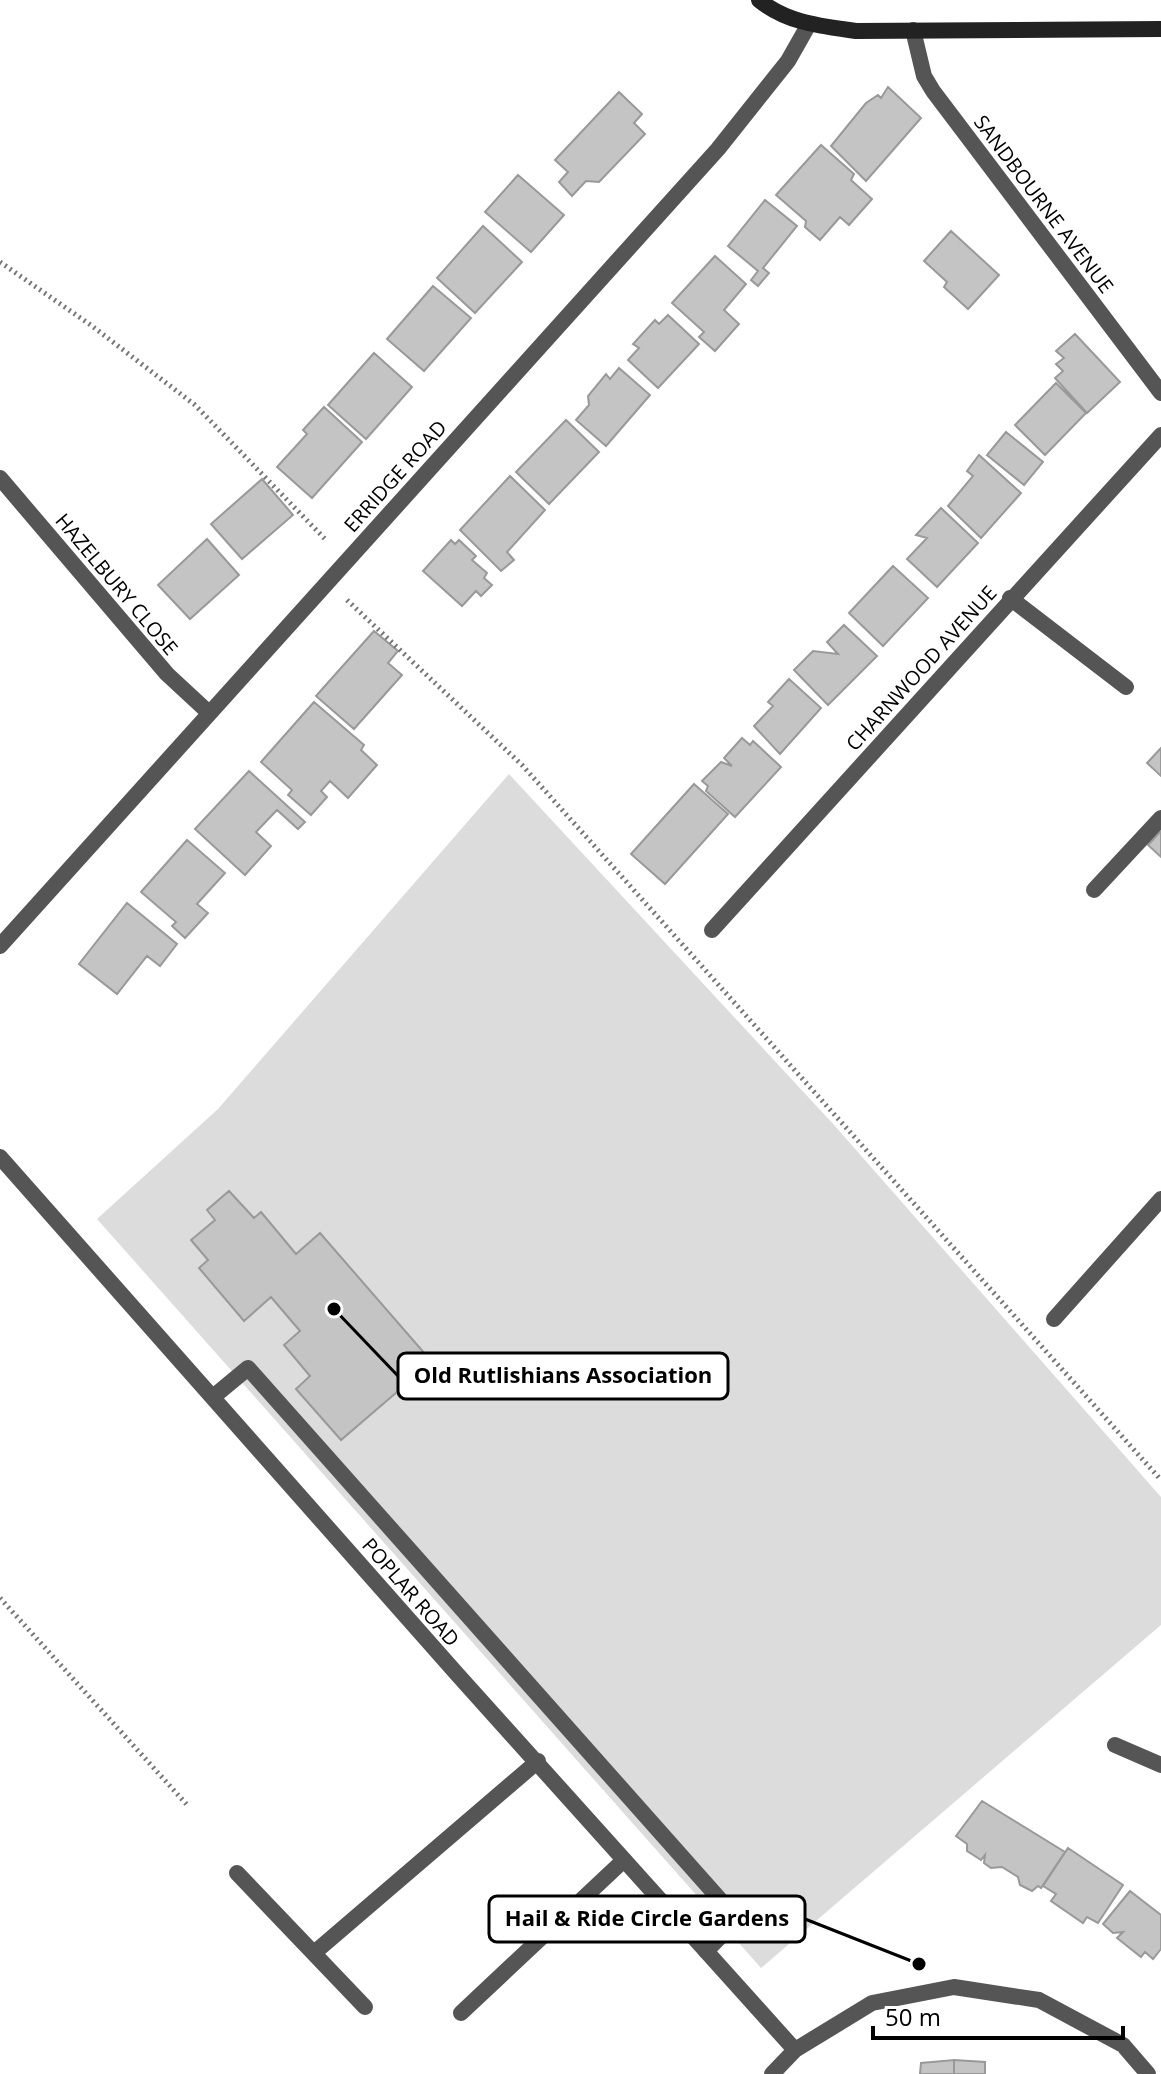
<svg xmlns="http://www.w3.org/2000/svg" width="1161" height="2074" font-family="'Open Sans',sans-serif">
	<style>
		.green { fill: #dcdcdc }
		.building { fill: #c4c4c4; stroke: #999; stroke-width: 2 }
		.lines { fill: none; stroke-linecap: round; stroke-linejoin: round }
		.path { stroke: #777; stroke-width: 5; stroke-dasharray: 2 4; stroke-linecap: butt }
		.lane { stroke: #555; stroke-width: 16 }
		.street { stroke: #555; stroke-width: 16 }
		.secondary { stroke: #222; stroke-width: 16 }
		.labels { text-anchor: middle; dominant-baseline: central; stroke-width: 6; stroke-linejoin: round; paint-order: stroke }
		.street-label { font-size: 20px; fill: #000; stroke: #fff }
		.leader { fill: none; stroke: #000; stroke-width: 3 }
		.callout-dot { fill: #000; stroke: #fff; stroke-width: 3 }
		.callout { fill: #fff; stroke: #000; stroke-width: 3 }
		.callout-label { font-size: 22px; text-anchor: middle; font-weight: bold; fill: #000 }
	</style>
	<rect width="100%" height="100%" fill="#fff"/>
	<path class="green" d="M509 774 835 1126 1161 1497V1625L761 1968 97 1219 218 1109Z"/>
	<path class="building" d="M888 87 921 118 866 181 831 146 866 103 878 95 881 98Z
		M619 92 642 114 634 123 645 134 599 182 586 181 572 196 559 182 568 172 555 160Z
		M821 145 854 174 851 180 872 199 849 225 840 217 820 240 805 227 806 221 776 195Z
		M518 175 564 215 531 252 485 212Z
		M765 200 797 226 763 268 769 273 758 286 751 280 758 271 728 246Z
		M483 226 522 262 475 313 437 278Z
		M951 231 999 275 968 309 944 287 947 282 924 261Z
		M715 256 746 284 724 310 739 324 715 351 699 337 704 332 672 303Z
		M433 286 471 318 424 371 387 339Z
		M668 315 699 344 658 388 628 360 639 348 633 344 655 320 659 324Z
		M1075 334 1120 382 1087 413 1055 378 1063 371 1056 364 1064 358 1056 351Z
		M374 353 412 387 366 439 328 405Z
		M619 368 650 395 606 446 576 420 589 405 588 396 606 374 610 379Z
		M1056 383 1086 413 1045 455 1015 425Z
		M324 407 362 442 312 498 277 467 307 434 303 430Z
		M566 420 599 452 549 504 516 472Z
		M1006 432 1043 462 1024 485 987 455Z
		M979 455 1021 493 981 538 948 506 973 476 967 471Z
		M510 476 545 510 507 552 514 560 501 571 460 530Z
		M262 479 293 515 242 559 211 524Z
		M941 508 978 543 937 587 907 559 927 538 916 535Z
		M207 539 239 575 190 619 158 585Z
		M451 540 455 544 459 540 476 556 472 560 487 573 484 578 492 585 481 596 476 591 462 606 423 571Z
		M893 566 928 598 883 646 849 613Z
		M844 625 877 656 828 705 794 670 813 651 838 654 827 642Z
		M374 631 398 651 388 663 402 675 354 729 316 696Z
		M789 679 821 708 780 754 754 726 773 706 768 702Z
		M314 702 364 745 361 750 377 765 348 798 330 781 321 791 327 797 311 815 288 795 292 790 261 762Z
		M742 738 750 745 753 741 781 767 735 817 706 791 708 786 702 781 721 762 732 766 724 758Z
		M1161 748V776L1147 763Z
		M249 771 305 822 298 829 277 810 256 832 271 846 245 875 195 829Z
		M694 784 728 814 665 884 631 854Z
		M1161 831V857L1148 845Z
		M187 840 225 873 197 904 208 913 185 938 172 926 176 922 141 892Z
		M127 903 177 944 160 966 147 956 117 994 79 964Z
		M229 1191 254 1218 261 1212 296 1254 320 1233 432 1362 341 1440 296 1389 310 1376 284 1345 300 1331 271 1297 244 1321 199 1268 208 1260 191 1240 215 1220 207 1210Z
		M982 1801 1065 1852 1041 1888 1038 1886 1032 1891 1020 1885 1018 1877 1002 1867 991 1868 984 1863 985 1855 981 1860 967 1851V1844L956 1836Z
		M1068 1848 1123 1885 1098 1923 1087 1917 1083 1923 1051 1901 1056 1894 1043 1886Z
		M1130 1891 1161 1915V1949L1153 1959 1145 1952 1141 1957 1117 1938 1123 1932 1113 1933 1103 1924Z
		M954 2060 985 2062V2074H954Z
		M954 2060V2074H920L921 2063Z"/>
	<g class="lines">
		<path class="path" d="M0 262 92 326 195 405 326 540
			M347 600 522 765 1161 1480
			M0 1598 189 1807"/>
		<path class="lane" d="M1010 598 1126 687
			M1094 890 1161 818
			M213 1397 248 1368 731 1912 727 1930 706 1951
			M1115 1745 1161 1765
			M237 1873 365 2007
			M314 1953 538 1761
			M461 2013 624 1860"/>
		<path class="street" d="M913 30 924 76 933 91 1161 393
			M0 478 167 674 208 712
			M712 930 1161 435
			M0 946 718 149 788 61 809 24
			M0 1157 457 1674 795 2050
			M1054 1319 1161 1199
			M772 2074 795 2050 872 2003 954 1987 1039 2000 1123 2045 1148 2074"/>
		<path class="secondary" d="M759 0C787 23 821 26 856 31L1161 29"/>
	</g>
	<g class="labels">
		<g class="street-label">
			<text transform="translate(1044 204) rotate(53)">SANDBOURNE AVENUE</text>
			<text transform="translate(395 476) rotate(-48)">ERRIDGE ROAD</text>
			<text transform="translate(117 584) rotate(50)">HAZELBURY CLOSE</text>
			<text transform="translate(921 668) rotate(-48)">CHARNWOOD AVENUE</text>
			<text transform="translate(411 1592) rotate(49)">POPLAR ROAD</text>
		</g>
	</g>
	<path class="leader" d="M334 1309L398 1376M919 1964L805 1919"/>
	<g class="callout-dot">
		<circle cx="334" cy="1309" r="8"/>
		<circle cx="919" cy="1964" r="8"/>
	</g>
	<g class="callout">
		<rect x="398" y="1353" width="330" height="46" rx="8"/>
		<rect x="489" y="1896" width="316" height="46" rx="8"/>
	</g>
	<g class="callout-label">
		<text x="563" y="1383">Old Rutlishians Association</text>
		<text x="647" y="1926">Hail &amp; Ride Circle Gardens</text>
	</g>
	<path d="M873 2026v12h250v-12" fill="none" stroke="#000000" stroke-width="4"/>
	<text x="885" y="2026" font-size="24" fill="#000000" stroke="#ffffff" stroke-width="6" paint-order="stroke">50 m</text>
</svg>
